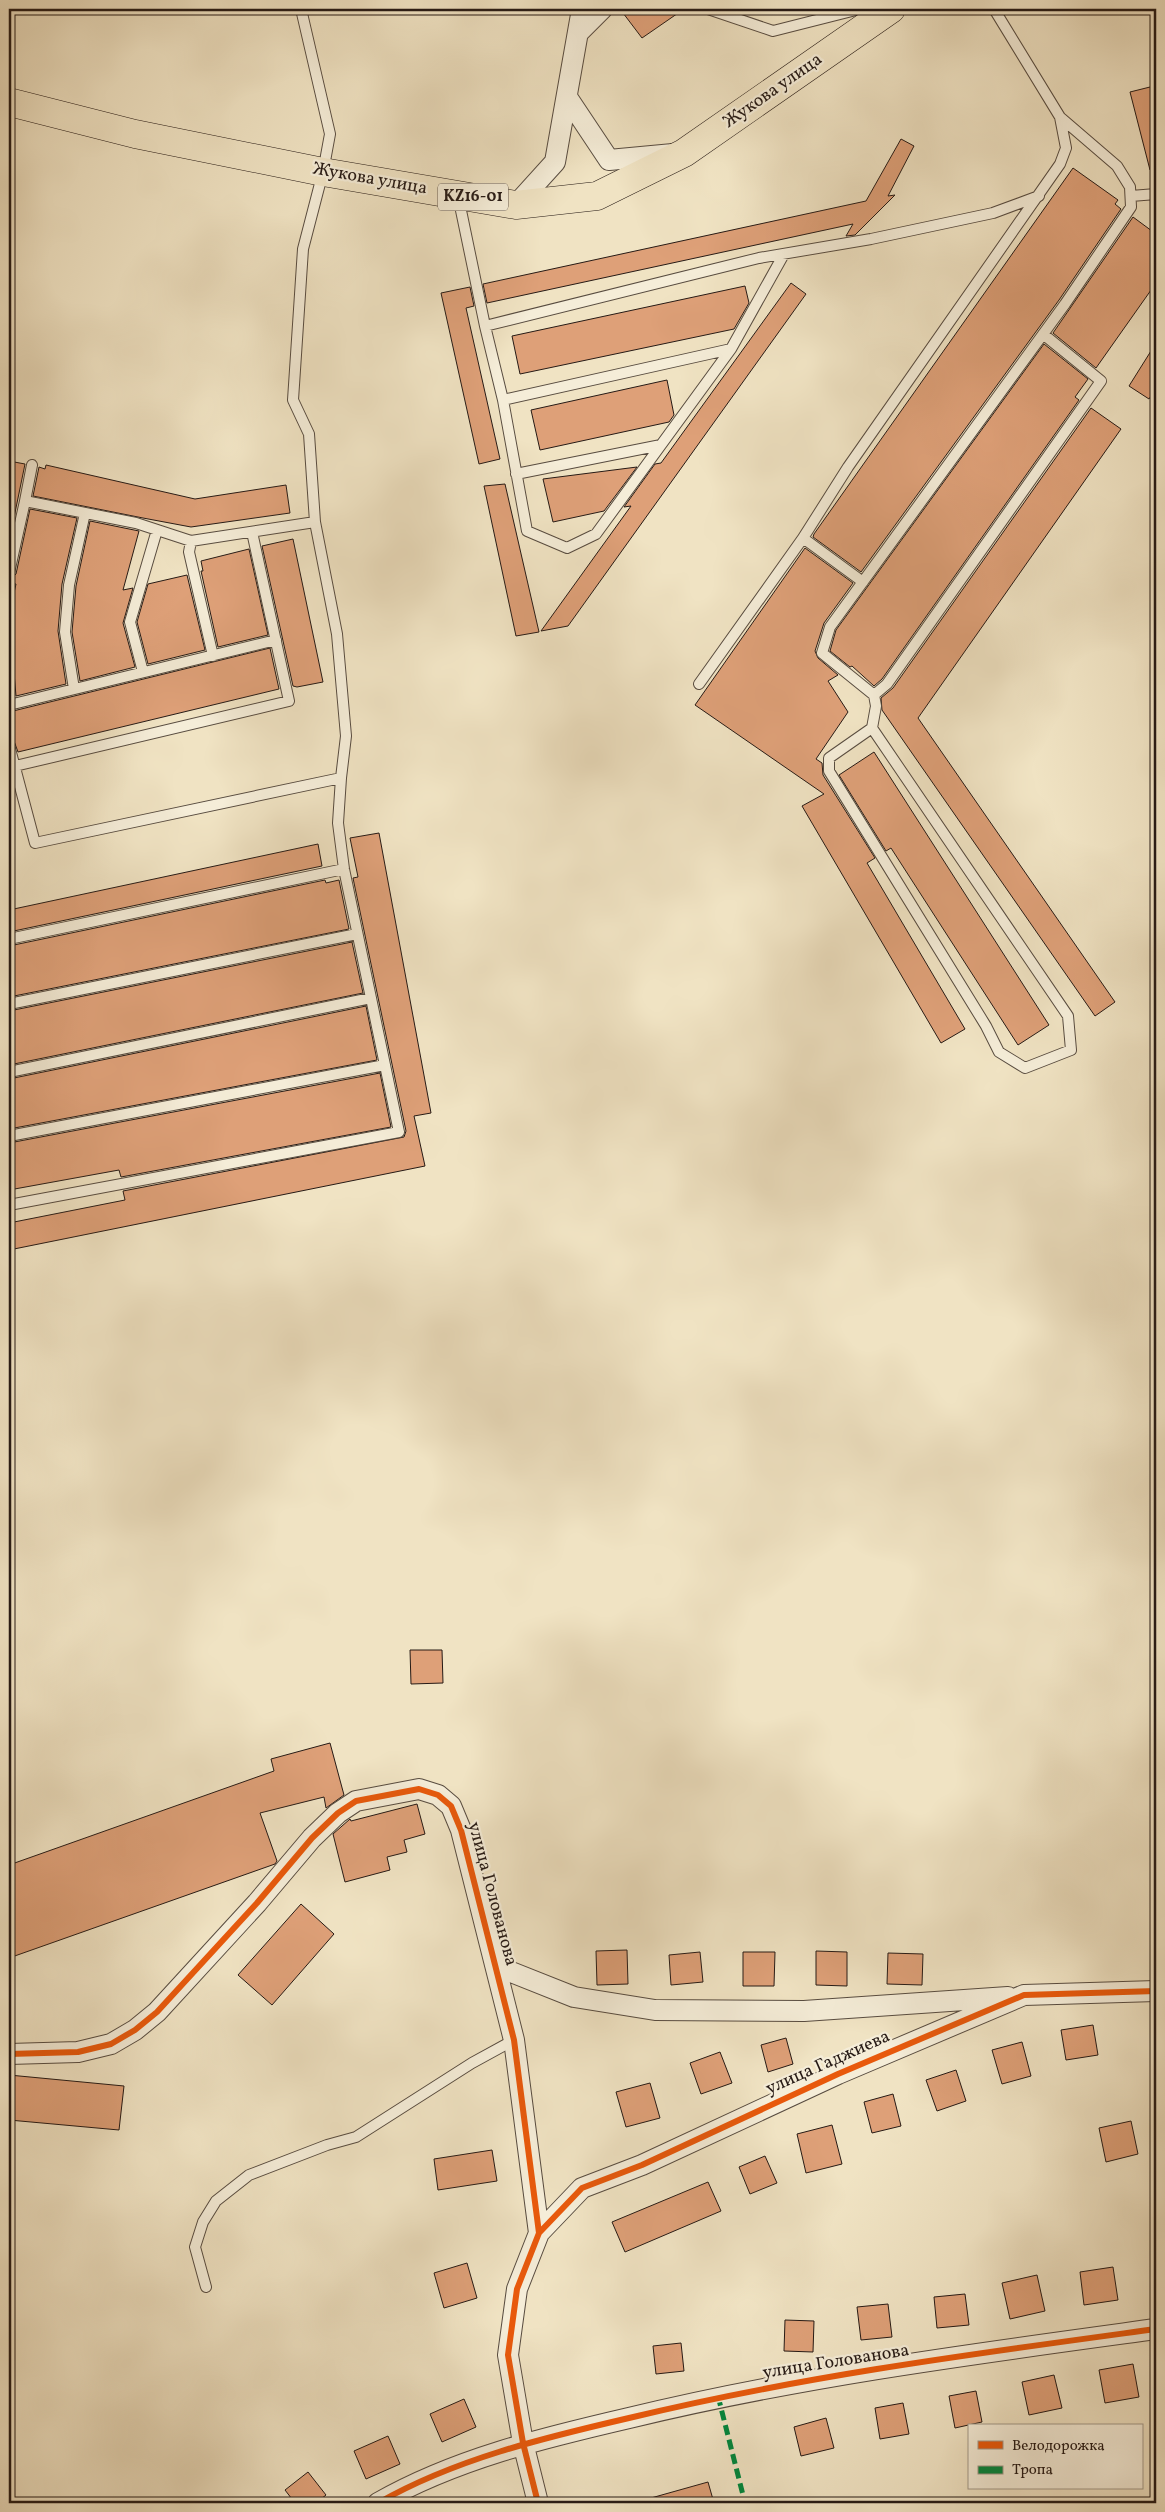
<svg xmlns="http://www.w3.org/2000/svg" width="1165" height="2512" font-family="Vollkorn,serif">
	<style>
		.building { fill: #dea078; stroke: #261a15 }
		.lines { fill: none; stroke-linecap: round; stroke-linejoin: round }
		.lane-casing { stroke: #584c40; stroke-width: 12 }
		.street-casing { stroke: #584c40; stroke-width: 22 }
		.primary-casing { stroke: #261a15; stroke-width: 29 }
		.lane { stroke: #f5edd8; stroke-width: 10 }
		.street { stroke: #f5edd8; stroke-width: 20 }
		.primary { stroke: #f0e3c3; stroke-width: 28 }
		.quiet { stroke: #00873e; stroke-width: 5; stroke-dasharray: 10 5; stroke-linecap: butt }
		.cycleway-casing { stroke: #f5edd8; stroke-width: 9 }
		.cycleway { stroke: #e8590c; stroke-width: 6 }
		.labels { text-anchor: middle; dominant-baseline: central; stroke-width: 4.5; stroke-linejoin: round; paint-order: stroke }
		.shield { fill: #f5edd8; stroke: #645950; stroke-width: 1 }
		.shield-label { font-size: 16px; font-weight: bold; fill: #261a15 }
		.street-label { font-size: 18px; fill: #261a15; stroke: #f5edd8 }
	</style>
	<rect width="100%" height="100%" fill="#f0e3c3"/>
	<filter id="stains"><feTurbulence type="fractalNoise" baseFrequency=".004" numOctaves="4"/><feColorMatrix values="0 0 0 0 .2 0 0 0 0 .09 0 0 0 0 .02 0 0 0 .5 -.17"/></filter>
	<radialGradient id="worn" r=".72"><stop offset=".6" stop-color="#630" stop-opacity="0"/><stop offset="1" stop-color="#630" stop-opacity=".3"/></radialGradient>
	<path class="building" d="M620 9H684L642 38Z
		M1154 86 1156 96V170H1150L1130 92Z
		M901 139 914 146 888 196 895 195 855 235 846 236 853 224 487 303 483 284 866 201Z
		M1073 168 1118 200 1115 204 1121 209 1059 300 861 572 813 537 814 534Z
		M1133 217 1156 234V283L1096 368 1053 333Z
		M791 283 806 294 568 626 541 631 631 506 624 507 655 464 661 463Z
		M745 286 749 303 734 329 520 374 512 336Z
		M470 287 474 306 466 308 500 459 479 464 441 293Z
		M1156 343V388L1149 399 1129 386Z
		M1044 344 1088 379 1075 397 1079 400 882 679 874 686 852 666 850 667 830 651 836 630Z
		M667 380 674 415 669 422 540 450 531 410Z
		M1091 408 1121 429 918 718 1115 1002 1095 1016 882 710 881 698 893 688Z
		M9 461 25 464 9 542Z
		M46 465 195 499 286 485 290 513 191 527 143 518 33 496 39 467 45 469Z
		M637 467 604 511 553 522 543 479Z
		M505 484 539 632 516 636 484 486Z
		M30 509 77 518 62 584 58 631 66 684 16 696 9 615 16 584H9V580L16 574Z
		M90 521 139 531 123 590 133 588 123 623 135 667 80 681 72 632 76 586Z
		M293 539 323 682 297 687 293 686 262 546Z
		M805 548 853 583 824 623 815 651 818 658 838 675 828 681 848 712 816 759 822 763 823 775 875 858 867 863 965 1029 941 1043 802 806 824 794 695 705Z
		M249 549 268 635 218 647 201 571H203L201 561Z
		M187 575 205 650 148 664 137 622 148 584Z
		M270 648 279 689 18 752 14 741 9 738V712Z
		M874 752 1049 1025 1018 1045 891 848 886 851 839 775Z
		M379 833 431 1113 414 1116 425 1166 9 1250V1223L125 1200 123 1191 404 1137 406 1131 353 878 358 877 350 838Z
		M318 844 322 866 9 932V910Z
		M325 880 326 883 339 880 349 929 9 997V946Z
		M352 942 363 993 9 1065V1011Z
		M366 1006 377 1060 9 1129V1079Z
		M380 1073 391 1127 121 1177 119 1170 9 1190V1143Z
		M410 1650H442L443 1683 411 1684Z
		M330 1743 344 1795 326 1808 324 1797 260 1813 277 1861 275 1864 9 1958V1865L274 1771 271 1759Z
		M417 1804 425 1834 404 1840 407 1852 387 1857 390 1870 345 1882 333 1834 350 1819 351 1821Z
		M301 1904 334 1934 272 2005 238 1975Z
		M627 1950 628 1984 597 1985 596 1951Z
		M816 1951 847 1952V1986L816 1985Z
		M700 1952 703 1982 671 1985 669 1955Z
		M743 1952H775L774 1986H743Z
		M888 1953 923 1954 922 1985 887 1984Z
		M1093 2025 1098 2055 1066 2060 1061 2030Z
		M786 2038 793 2064 768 2072 761 2045Z
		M1022 2042 1031 2076 1002 2084 992 2050Z
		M720 2052 732 2083 701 2094 690 2063Z
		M956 2070 966 2101 937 2111 926 2080Z
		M9 2075 124 2086 119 2130 9 2120Z
		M650 2083 660 2118 626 2127 616 2092Z
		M893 2094 901 2126 872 2133 864 2102Z
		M1131 2121 1138 2154 1106 2162 1099 2128Z
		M832 2125 842 2164 806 2173 797 2134Z
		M492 2150 497 2181 438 2190 434 2159Z
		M765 2156 777 2183 750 2194 739 2167Z
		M708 2182 721 2211 625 2252 612 2222Z
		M467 2263 477 2298 444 2308 434 2273Z
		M1113 2267 1118 2300 1084 2305 1080 2272Z
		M1037 2275 1045 2311 1010 2319 1002 2283Z
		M965 2294 969 2325 937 2328 934 2297Z
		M888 2304 892 2337 861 2340 857 2307Z
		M785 2320 814 2321 813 2352 784 2351Z
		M681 2343 684 2371 656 2374 653 2346Z
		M1133 2364 1139 2397 1105 2403 1099 2370Z
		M1054 2375 1062 2408 1029 2415 1022 2382Z
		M976 2391 982 2422 955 2428 949 2396Z
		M464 2399 476 2427 442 2442 430 2414Z
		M903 2403 909 2434 880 2439 875 2408Z
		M826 2418 834 2448 801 2456 794 2427Z
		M388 2436 400 2464 366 2479 354 2451Z
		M308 2472 326 2495 316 2503H295L285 2490Z
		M708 2482 714 2503H652L651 2498Z"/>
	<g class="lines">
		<g class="lane-casing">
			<path id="lane" d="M708 9 773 31 860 9
				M458 196 485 326 759 258 871 239 993 213 1039 196
				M1131 196 1156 194
				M485 326 503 400 731 349 784 254
				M503 400 527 531 567 548 596 534 731 349
				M32 465 25 501 136 523 191 541 315 522
				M516 474 661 445
				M191 541 189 552 213 656
				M9 573 25 501
				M863 582 803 538 848 467 1060 164 1066 148 1060 117
				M143 672 130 622 157 530
				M699 684 803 538
				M74 689 65 632 69 585 85 513
				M874 695 887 684 1101 381 1043 334
				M9 705 276 640
				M872 728 829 758V771L986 1026 999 1052 1025 1068 1071 1050 1068 1016 872 728 876 706 874 695 822 653 830 627 1065 304 1131 207 1130 187 1117 166 1060 117 994 9
				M9 745 35 843 341 778 346 736 337 634 315 522 309 434 293 400 303 249 323 172 330 134 301 9
				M15 766 289 701 252 532
				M9 939 344 869
				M9 1004 357 934
				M9 1072 371 998 344 869 338 823 341 778
				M9 1136 385 1065
				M9 1205 399 1132 371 998
				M206 2287 195 2247 203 2222 216 2201 249 2175 327 2145 356 2137 472 2063 514 2040"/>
		</g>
		<g class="street-casing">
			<path id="street" d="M579 32 602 9
				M567 97 609 160 673 154
				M516 205 555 162 582 9
				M496 1966 574 1997 655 2010 804 2011 1008 1997
				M9 2054 78 2052 111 2044 135 2030 157 2012 257 1903 312 1838 338 1813 356 1801 419 1789 438 1795 451 1806 461 1830 514 2040 539 2233 517 2289 508 2355 523 2443 538 2503
				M539 2233 582 2188 642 2165 838 2074 1024 1995 1156 1991
				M378 2503C455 2459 543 2438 629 2418 802 2376 980 2353 1156 2329"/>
		</g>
		<g class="primary-casing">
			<path id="primary" d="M9 102 135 134 323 172 516 205 597 196 684 153 891 9"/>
		</g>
		<use href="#lane" class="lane"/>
		<use href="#street" class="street"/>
		<use href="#primary" class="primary"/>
		<path class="quiet" d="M718 2396 745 2503"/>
		<g class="cycleway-casing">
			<path id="cycleway" d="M9 2054 78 2052 111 2044 135 2030 157 2012 257 1903 312 1838 338 1813 356 1801 419 1789 438 1795 451 1806 461 1830 514 2040 539 2233 517 2289 508 2355 523 2443 538 2503
				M539 2233 582 2188 642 2165 838 2074 1024 1995 1156 1991
				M378 2503C455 2459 543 2438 629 2418 802 2376 980 2353 1156 2329"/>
		</g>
		<use href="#cycleway" class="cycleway"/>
	</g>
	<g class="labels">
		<rect class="shield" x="438" y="183.5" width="70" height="27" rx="4"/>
		<g class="shield-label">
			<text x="473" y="197">KZ16-01</text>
		</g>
		<g class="street-label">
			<text transform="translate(773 91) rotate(-35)">Жукова улица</text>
			<text transform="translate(370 179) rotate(10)">Жукова улица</text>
			<text transform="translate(492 1894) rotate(75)">улица Голованова</text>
			<text transform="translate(828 2063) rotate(-24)">улица Гаджиева</text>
			<text transform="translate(836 2362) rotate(-9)">улица Голованова</text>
		</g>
	</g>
	<rect width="1165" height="2512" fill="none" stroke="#f0e3c3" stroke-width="30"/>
	<rect x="10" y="10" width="1145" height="2492" fill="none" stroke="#261a15" stroke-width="2.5"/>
	<rect x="15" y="15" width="1135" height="2482" fill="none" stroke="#261a15"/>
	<rect x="968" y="2424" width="175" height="65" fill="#f5edd8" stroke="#a2998a"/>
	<rect x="978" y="2441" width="25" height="8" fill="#e8590c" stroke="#a2998a"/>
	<text x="1012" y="2450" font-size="15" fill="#261a15">Велодорожка</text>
	<rect x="978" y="2466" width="25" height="8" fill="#00873e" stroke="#a2998a"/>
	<text x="1012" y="2474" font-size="15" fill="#261a15">Тропа</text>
	<rect width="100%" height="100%" filter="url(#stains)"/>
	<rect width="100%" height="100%" fill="url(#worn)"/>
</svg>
